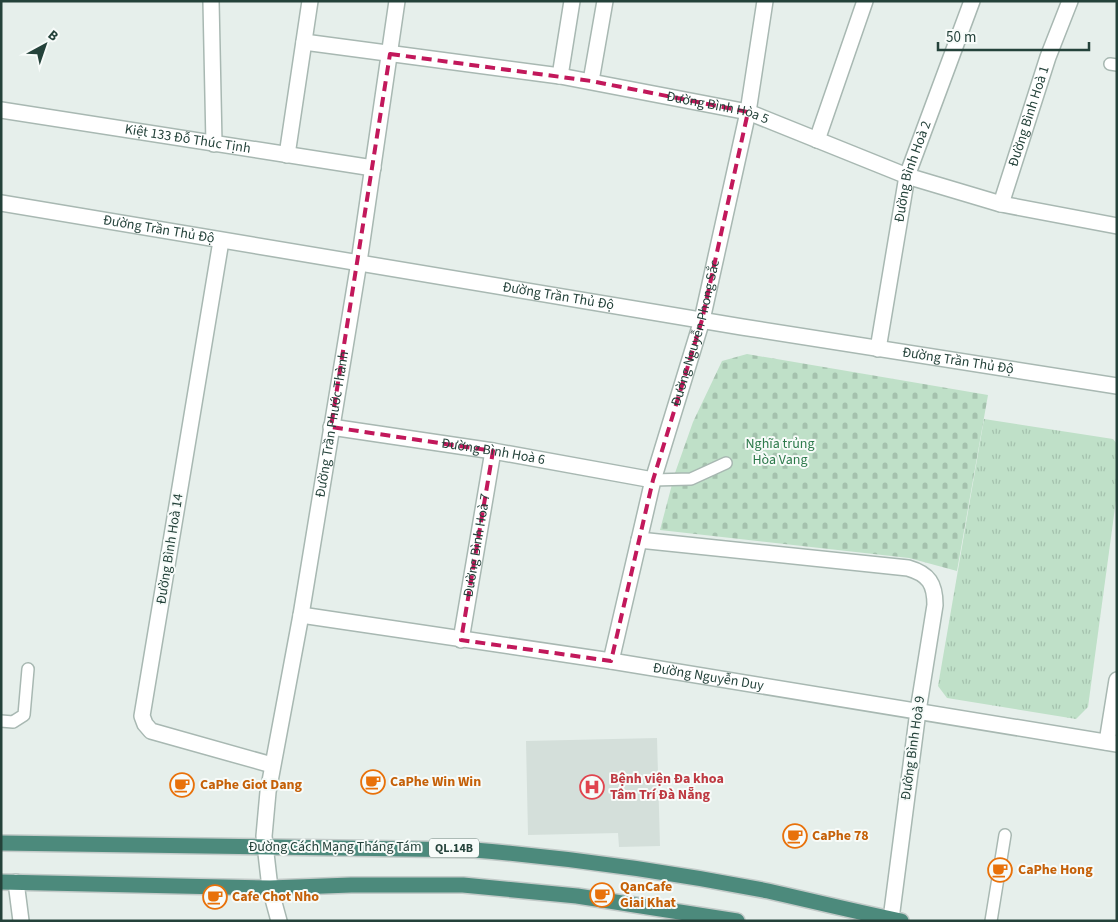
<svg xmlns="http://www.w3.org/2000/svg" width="1118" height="922" font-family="'Source Sans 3',sans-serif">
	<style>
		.built { fill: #d4dfda }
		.cemetery { fill: url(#cemetery-stones) }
		.park { fill: url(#park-tufts) }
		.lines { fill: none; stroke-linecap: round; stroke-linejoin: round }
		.service-casing { stroke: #a8b8b2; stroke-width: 14 }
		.minor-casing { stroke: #a8b8b2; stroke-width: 18 }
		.tertiary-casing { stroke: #a8b8b2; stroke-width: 18 }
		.trunk-casing { stroke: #c2cac8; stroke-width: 18 }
		.service { stroke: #fff; stroke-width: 11 }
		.minor { stroke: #fff; stroke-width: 15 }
		.tertiary { stroke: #fff; stroke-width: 15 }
		.trunk { stroke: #4c8a7c; stroke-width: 15 }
		.marked { fill: none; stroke: #c2185b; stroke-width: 4; stroke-dasharray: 10 6; stroke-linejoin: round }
		.labels { text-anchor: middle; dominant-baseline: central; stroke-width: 4; stroke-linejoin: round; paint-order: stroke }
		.shield { fill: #f7fbf9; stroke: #637a73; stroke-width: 1 }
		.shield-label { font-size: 12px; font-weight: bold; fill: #24423a }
		.street-label { font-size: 14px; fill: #24423a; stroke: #f7fbf9 }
		.park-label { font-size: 14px; fill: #2d7a4b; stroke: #f7fbf9 }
		.health-label { font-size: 14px; font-weight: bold; fill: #be3a42; stroke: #f7fbf9; text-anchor: start }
		.food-label { font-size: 14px; font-weight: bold; fill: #c56008; stroke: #f7fbf9; text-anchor: start }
	</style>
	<defs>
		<pattern id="cemetery-stones" width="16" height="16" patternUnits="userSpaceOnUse" patternTransform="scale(1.25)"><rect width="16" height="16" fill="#bfe0c8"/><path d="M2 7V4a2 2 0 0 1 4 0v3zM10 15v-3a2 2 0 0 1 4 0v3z" fill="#a4c1ad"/></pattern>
		<pattern id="park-tufts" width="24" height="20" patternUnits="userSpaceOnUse" patternTransform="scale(1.25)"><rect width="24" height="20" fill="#bfe0c8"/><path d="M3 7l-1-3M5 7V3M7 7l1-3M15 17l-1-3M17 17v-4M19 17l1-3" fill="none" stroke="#a4c1ad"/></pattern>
	</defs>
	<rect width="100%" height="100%" fill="#e6efeb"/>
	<path class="built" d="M657 738 660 846 619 847 618 833 528 835 526 741Z"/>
	<path class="cemetery" d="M747 354 988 395 957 571 909 558 660 530 675 473 693 422 722 361Z"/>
	<path class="park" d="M984 419 1113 439 1117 444V493L1088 707 1076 719 947 698 938 686Z"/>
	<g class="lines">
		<g class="service-casing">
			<path id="service" d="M1110 64 1117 65
				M653 480 691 479 726 463
				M1 721 13 722 24 715 28 669
				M991 921 1005 835"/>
		</g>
		<g class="minor-casing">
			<g id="minor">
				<path d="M211 1 214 144"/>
				<path id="s1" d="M304 42 560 76 748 112 907 176 1001 204 1117 226"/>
				<path d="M560 76 572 1"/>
				<path d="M591 81 605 1"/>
				<path id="s2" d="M1 110 373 168"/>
				<path d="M817 140 865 1"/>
				<path d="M287 155 310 1"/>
				<path id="s3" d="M1001 204 1048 57 1070 1"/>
				<path d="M221 241 142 716 145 724 151 731 272 765"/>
				<path id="s4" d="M878 349 907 176 972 1"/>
				<path id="s5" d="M331 427 493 451 653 480"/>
				<path d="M639 540 908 568C929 574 935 584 935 605L918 711 891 919"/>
				<path id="s6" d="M301 615 611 661 1117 744"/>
				<path id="s7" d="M461 640 493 451"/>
				<path id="s8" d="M611 661 653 480 702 320 748 112 765 1"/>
				<path d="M1107 742 1117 680"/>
				<path d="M16 882 21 921"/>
			</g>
		</g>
		<g class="tertiary-casing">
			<g id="tertiary">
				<path id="s9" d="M1 203 742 327 1117 386"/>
				<path id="s10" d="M279 921 270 888 264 836 268 792 301 615 359 262 397 1"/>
			</g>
		</g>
		<g class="trunk-casing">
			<path id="trunk" d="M1 843 474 850C572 858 671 872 768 891 812 901 857 912 901 921
				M1 882 270 888 351 885H463L577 896 737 921"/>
		</g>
		<use href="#service" class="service"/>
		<use href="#minor" class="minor"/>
		<use href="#tertiary" class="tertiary"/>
		<use href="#trunk" class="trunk"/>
	</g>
	<path class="marked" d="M390 54 591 81 748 112 702 320 653 480 611 661 461 640 493 451 331 427Z"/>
	<defs>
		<g id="cafe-ring" transform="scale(1.25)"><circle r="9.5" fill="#f7fbf9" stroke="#e8710a" stroke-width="1.5"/><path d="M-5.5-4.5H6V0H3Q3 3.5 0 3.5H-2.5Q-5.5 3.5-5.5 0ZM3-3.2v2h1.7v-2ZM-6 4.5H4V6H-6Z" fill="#e8710a"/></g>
		<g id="hospital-ring" transform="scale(1.25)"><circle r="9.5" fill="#f7fbf9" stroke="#e0444e" stroke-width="1.5"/><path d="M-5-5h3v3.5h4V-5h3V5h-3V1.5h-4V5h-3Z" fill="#e0444e"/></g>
	</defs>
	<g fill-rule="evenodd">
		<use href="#cafe-ring" x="373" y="782"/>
		<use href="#cafe-ring" x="182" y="785"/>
		<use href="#hospital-ring" x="592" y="787"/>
		<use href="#cafe-ring" x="795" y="836"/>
		<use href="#cafe-ring" x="1000" y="870"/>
		<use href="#cafe-ring" x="602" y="895"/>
		<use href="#cafe-ring" x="215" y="897"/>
	</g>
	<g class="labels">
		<rect class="shield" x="429" y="838.5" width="50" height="19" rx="4"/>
		<g class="shield-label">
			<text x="454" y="848">QL.14B</text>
		</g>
		<g class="street-label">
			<text stroke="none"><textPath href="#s1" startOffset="419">Đường Bình Hòa 5</textPath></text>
			<text stroke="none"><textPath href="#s3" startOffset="92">Đường Bình Hoà 1</textPath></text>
			<text stroke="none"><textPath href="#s2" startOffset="189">Kiệt 133 Đỗ Thúc Tịnh</textPath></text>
			<text stroke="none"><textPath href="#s4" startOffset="181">Đường Bình Hoà 2</textPath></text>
			<text stroke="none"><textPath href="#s9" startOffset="160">Đường Trần Thủ Độ</textPath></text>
			<text stroke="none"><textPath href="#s9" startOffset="565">Đường Trần Thủ Độ</textPath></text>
			<text stroke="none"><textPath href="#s8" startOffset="339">Đường Nguyễn Phong Sắc</textPath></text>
			<text stroke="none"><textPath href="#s9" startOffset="970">Đường Trần Thủ Độ</textPath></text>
			<text stroke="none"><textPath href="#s10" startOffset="504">Đường Trần Phước Thành</textPath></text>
			<text stroke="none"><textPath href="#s5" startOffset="164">Đường Bình Hoà 6</textPath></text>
			<text stroke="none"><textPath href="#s7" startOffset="96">Đường Bình Hoà 7</textPath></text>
			<text transform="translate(170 549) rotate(-81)">Đường Bình Hoà 14</text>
			<text stroke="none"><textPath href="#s6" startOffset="412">Đường Nguyễn Duy</textPath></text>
			<text transform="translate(913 748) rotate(-82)">Đường Bình Hoà 9</text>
			<text x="335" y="847">Đường Cách Mạng Tháng Tám</text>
		</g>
		<g class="park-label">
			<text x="780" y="444">Nghĩa trủng<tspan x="780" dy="16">Hòa Vang</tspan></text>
		</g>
		<g class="health-label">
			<text x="610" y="779">Bệnh viện Đa khoa<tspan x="610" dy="16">Tâm Trí Đà Nẵng</tspan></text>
		</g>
		<g class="food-label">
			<text x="390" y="782">CaPhe Win Win</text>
			<text x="200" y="785">CaPhe Giot Dang</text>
			<text x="812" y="836">CaPhe 78</text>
			<text x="1018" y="870">CaPhe Hong</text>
			<text x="620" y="887">QanCafe<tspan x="620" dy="16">Giai Khat</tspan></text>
			<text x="232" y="897">Cafe Chot Nho</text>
		</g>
	</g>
	<rect width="1118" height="922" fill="none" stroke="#24423a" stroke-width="5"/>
	<g transform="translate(45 45) rotate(40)" stroke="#f7fbf9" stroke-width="4" paint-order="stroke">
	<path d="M0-4L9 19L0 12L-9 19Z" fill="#24423a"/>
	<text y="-8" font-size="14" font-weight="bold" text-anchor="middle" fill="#24423a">B</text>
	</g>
	<path d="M938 42v8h151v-8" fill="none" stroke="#24423a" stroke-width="2.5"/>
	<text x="946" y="42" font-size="15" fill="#24423a" stroke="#f7fbf9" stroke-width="4" paint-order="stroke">50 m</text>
</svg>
